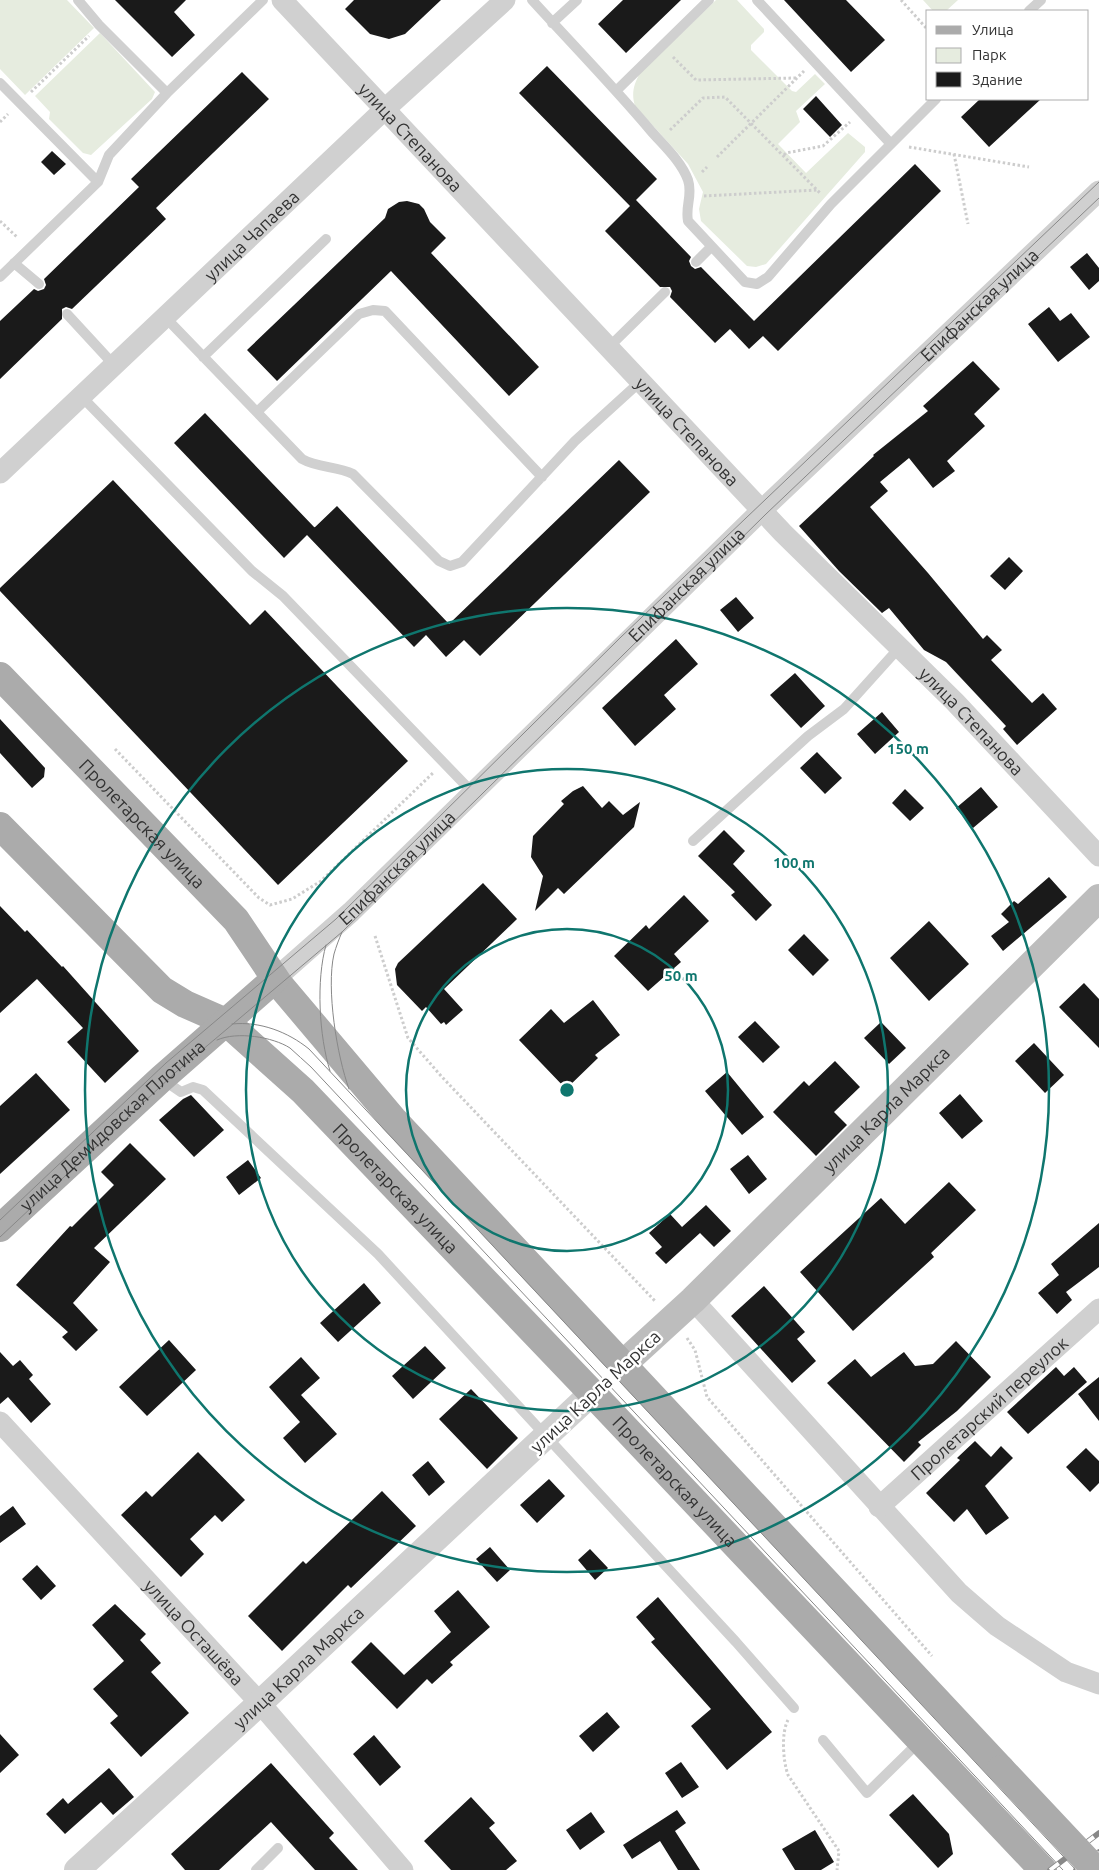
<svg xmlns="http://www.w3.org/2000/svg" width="1099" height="1870" font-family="Ubuntu,sans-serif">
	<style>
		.green { fill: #e6ecdf }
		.building { fill: #1a1a1a }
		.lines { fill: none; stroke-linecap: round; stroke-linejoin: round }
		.path { stroke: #cdcdcd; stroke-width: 3; stroke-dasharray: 2.5 2.5; stroke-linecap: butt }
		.service { stroke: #d0d0d0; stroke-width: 10 }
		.minor { stroke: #d0d0d0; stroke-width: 21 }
		.tertiary { stroke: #d0d0d0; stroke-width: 26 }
		.secondary { stroke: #bdbdbd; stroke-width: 28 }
		.primary { stroke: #ababab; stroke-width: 28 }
		.tram { stroke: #888; stroke-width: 1 }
		.rail-casing { stroke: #888; stroke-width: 5.5 }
		.rail { stroke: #fff; stroke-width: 4; stroke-dasharray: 11; stroke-linecap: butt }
		.primary-bridge { stroke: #ababab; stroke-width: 28 }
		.ring { fill: none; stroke: #0f766e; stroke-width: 2.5 }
		.labels { text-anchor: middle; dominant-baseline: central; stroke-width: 5; stroke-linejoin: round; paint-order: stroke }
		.street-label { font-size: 18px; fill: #333; stroke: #fff }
		.centre { fill: #0f766e; stroke: #fff; stroke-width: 2.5 }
		.ring-label { font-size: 15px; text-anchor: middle; font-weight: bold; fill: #0f766e; stroke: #fff; stroke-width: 5; stroke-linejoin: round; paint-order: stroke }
	</style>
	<rect width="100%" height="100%" fill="#fff"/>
	<path class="green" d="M0 0H67L94 28 25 95 0 69Z
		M716 0H737L764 29V32L751 45V50L792 91 796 92 815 74 825 84 796 111 800 122 778 144 806 173 848 133 865 147V152L766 264 756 267 747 266 701 221 699 209 703 192 688 164 635 106C631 93 634 84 640 73Z
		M923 0H958L946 11H933Z
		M100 33 155 92 152 99 91 155 83 153 49 119 50 112 35 96Z"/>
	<path class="building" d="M115 0H186L174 12 195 35 172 57Z
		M354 0H441L405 34 389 39 370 34 345 9Z
		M623 0H681L626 53 598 24Z
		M784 0H846L885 40 851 72Z
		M547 66 657 179 630 206 519 93Z
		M242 72 269 99 156 208 166 219 72 309 66 307 62 309V319L0 379V321L34 289 38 291 44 289 46 285 44 279 139 187 131 179Z
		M816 96 842 125 830 137 803 109Z
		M980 99H1041L989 147 961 117Z
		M52 151 66 164 54 175 41 162Z
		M915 164 941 191 778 351 763 336 749 349 730 329 715 343 670 297 672 291 670 287H660L605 231 636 200 691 257 689 261 691 266 695 269 701 267 754 321Z
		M407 201 419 204 424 209 430 222 446 238 431 253 539 367 509 396 391 271 277 381 247 350 385 218 388 209 399 202Z
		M1087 253 1099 268V281L1089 290 1070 267Z
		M1049 307 1060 321 1071 313 1090 337 1058 362 1028 324Z
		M973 361 1000 389 974 414 985 426 947 461 955 471 933 488 909 458 880 482 888 491 870 507 928 573 983 639 987 635 1002 650 991 660 1032 703 1043 693 1057 709 1017 745 1003 729 1006 726 946 662 924 650 889 608 882 613 839 571 799 526 874 456 873 455 928 411 923 406Z
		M205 413 315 528 312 530 337 506 449 624 619 460 650 492 480 656 464 640 446 657 426 635 414 647 307 535 284 558 174 443Z
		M113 480 250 625 265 610 408 761 278 885 0 591V588Z
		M1009 557 1023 571 1005 590 990 576Z
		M736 597 754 618 738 632 720 610Z
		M676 639 698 664 664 695 676 709 635 746 602 708Z
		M795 673 825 706 801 728 770 695Z
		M882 712 899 732 875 754 857 734Z
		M0 719 45 768 44 777 32 788 0 753Z
		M817 752 842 778 825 794 800 768Z
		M583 786 602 808 609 801 623 815 640 802 634 827 564 894 558 888 535 911 543 876 531 857 533 836 564 804 561 801 573 791Z
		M981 787 998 807 973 828 956 808Z
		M905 789 924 808 910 821 892 803Z
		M724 830 745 851 733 864 772 905 756 921 731 895 735 892 698 856Z
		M1049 877 1067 897 1003 951 991 936 1009 922 1001 914 1014 901 1018 904Z
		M483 883 517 919 444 989 463 1010 446 1025 444 1022 441 1024 426 1007 422 1011 397 985 395 969 398 963Z
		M684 895 709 921 674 954 681 962 648 991 614 956 646 925 649 929Z
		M0 906 25 932 27 930 62 967 63 966 139 1051 105 1083 67 1042 83 1028 37 979 0 1013Z
		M929 921 969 964 929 1001 890 958Z
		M804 934 829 960 813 976 788 950Z
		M1084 983 1099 999V1048L1059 1007Z
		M593 1000 620 1035 595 1055 598 1058 566 1089 519 1040 551 1009 564 1023Z
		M755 1021 780 1047 763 1063 738 1037Z
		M881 1022 906 1048 889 1064 864 1038Z
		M1034 1043 1064 1075 1045 1093 1015 1061Z
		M835 1061 860 1087 834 1112 847 1125 816 1156 773 1112 804 1081 809 1086Z
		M727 1072 764 1117 742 1135 705 1091Z
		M36 1073 70 1110 0 1174V1106Z
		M960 1094 983 1121 962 1139 939 1113Z
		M191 1095 224 1130 194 1157 159 1120 183 1099Z
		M130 1143 166 1179 94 1248 110 1262 73 1303 98 1330 76 1351 62 1337 68 1332 16 1285 70 1226 72 1227 114 1185 101 1172Z
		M748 1155 767 1179 749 1194 730 1169Z
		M248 1160 261 1178 239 1195 226 1177Z
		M949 1182 976 1210 931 1253 934 1257 853 1331 800 1272 881 1198 905 1224Z
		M706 1205 731 1231 714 1247 700 1233 666 1264 655 1253 662 1247 649 1233 670 1214 682 1227Z
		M1099 1223V1267L1066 1292 1072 1300 1057 1314 1038 1293 1059 1275 1051 1264Z
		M364 1283 381 1303 338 1342 320 1323Z
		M764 1286 805 1332 797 1339 816 1361 792 1383 731 1316Z
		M169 1340 196 1370 147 1416 119 1387Z
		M956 1341 991 1377 957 1411 918 1442 921 1445 904 1462 827 1383 855 1359 871 1377 904 1352 915 1366 933 1364Z
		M425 1346 446 1368 413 1399 392 1376Z
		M0 1352 13 1366 20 1360 33 1375 29 1379 51 1404 31 1423 8 1397 0 1404Z
		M301 1357 320 1378 301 1395 337 1434 305 1463 283 1438 300 1422 269 1387Z
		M1056 1367 1064 1376 1074 1367 1087 1382 1028 1434 1007 1412Z
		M1099 1377V1421L1078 1394Z
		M471 1389 518 1438 487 1469 439 1419Z
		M975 1441 991 1457 1001 1446 1013 1458 985 1486 1009 1518 986 1535 967 1509 954 1522 926 1493 960 1460 957 1458Z
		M1086 1448 1099 1461V1483L1090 1492 1066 1467Z
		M198 1452 245 1500 222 1522 215 1515 190 1539 204 1554 181 1577 121 1515 146 1491 152 1497Z
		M428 1461 445 1482 429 1496 412 1475Z
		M549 1479 565 1496 537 1523 520 1505Z
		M382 1491 416 1526 351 1588 348 1585 282 1651 248 1616 303 1561 306 1564Z
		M13 1506 26 1524 0 1543V1516Z
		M490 1547 510 1570 497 1582 476 1559Z
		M590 1549 608 1568 595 1580 578 1560Z
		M37 1565 56 1586 41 1600 22 1579Z
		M458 1590 490 1627 450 1662 453 1665 432 1684 427 1679 397 1709 351 1662 371 1642 404 1675 451 1632 434 1611Z
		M658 1597 772 1732 727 1770 691 1726 711 1709 651 1642 655 1639 636 1617Z
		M115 1604 146 1634 140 1640 161 1663 151 1672 189 1713 141 1757 110 1723 118 1716 93 1689 124 1661 92 1625Z
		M607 1712 620 1727 593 1752 579 1736Z
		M0 1734 19 1755 0 1773Z
		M374 1735 401 1767 380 1786 353 1754Z
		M681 1762 699 1787 682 1798 665 1773Z
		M271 1763 334 1833 329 1838 358 1870H315L271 1822 219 1870H185L171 1854Z
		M109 1768 134 1797 113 1815 101 1802 65 1834 46 1814 63 1798 68 1804Z
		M913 1794 949 1834 953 1854 938 1868 889 1815Z
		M471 1797 495 1823 489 1828 517 1861 506 1870H451L424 1841Z
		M677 1810 686 1823 675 1831 700 1870H678L660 1841 632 1859 623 1845Z
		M591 1812 605 1832 580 1850 566 1830Z
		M815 1830 834 1862 821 1870H795L782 1849Z"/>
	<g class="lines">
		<path class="path" d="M901 0 928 30
			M673 57 696 80 796 78
			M31 92 89 36
			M0 122 8 114
			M670 130 703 98 725 97 820 193
			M909 147 1029 167
			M954 154 968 224
			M784 155 786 153 823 146 850 122
			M717 157 804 71
			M702 172 707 167
			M704 196 817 190
			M0 221 18 238
			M115 749 259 898 270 905 292 899 321 881 434 772
			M375 936 408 1038 442 1077 655 1301
			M687 1338 695 1350 707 1397 932 1656
			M788 1720C781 1733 783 1761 788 1775L839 1851 837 1870"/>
		<path class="service" d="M78 0 99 25 167 93
			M532 0C572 44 613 86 651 131 664 146 681 161 688 180 693 195 685 206 688 221L745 282 757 284 768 277 831 204 936 99
			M757 0 891 144
			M1029 11 1041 0
			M552 23 577 0
			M0 83 98 182
			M617 90 709 0
			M696 262 711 247
			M14 263 39 284
			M0 277 98 182 109 155 167 93 263 0
			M67 314 114 365
			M165 317 302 459C318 468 337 466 353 474L439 561 450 566 462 562 575 441 641 381
			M609 347 665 292
			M203 357 326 239
			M81 396 252 571 283 596 473 793
			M257 412 359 314 373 310 385 311 542 477
			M693 841 808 736 844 709 898 649
			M162 1079 181 1092 193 1087 203 1090 378 1254 736 1642 794 1708
			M823 1740 867 1793 920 1741
			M256 1870 278 1848"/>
		<g class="minor">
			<path id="s1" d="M282 0 783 533 955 702 1099 856"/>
			<path id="s2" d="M0 473 385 109 505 0"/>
			<path id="s3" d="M275 979 351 912 762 510 1099 191"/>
			<path d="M693 1300 959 1593 997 1626 1066 1672 1099 1684"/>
			<path id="s4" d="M0 1422 260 1703 403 1870"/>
			<path id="s5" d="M879 1507 1099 1309"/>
		</g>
		<path class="tertiary" id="s6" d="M77 1870 260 1703 592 1393"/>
		<path class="secondary" id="s7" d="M623 1364 693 1300 1099 898"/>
		<g class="primary">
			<path id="s8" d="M0 676 236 920 279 984 393 1119 1001 1769"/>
			<path id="s9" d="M0 826 162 990 185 1004 226 1022 303 1091 592 1393 1043 1870"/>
			<path id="s10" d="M0 1228 161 1079 275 979"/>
		</g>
		<path class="tram" d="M342 932C339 939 336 947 334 954 326 989 337 1056 349 1089
			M326 945C316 980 319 1036 330 1071
			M232 1024C260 1021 288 1032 309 1049L1076 1870
			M217 1040C237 1031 273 1037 290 1048 297 1054 304 1061 311 1067L1063 1870
			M0 1220 166 1063 336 919 621 637 1099 182
			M0 1237 176 1072 342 932 766 514 1099 198"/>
		<g class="rail-casing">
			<path id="rail" d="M1050 1870 1099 1833
				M1076 1870 1099 1852"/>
		</g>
		<use href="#rail" class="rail"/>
		<path class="primary-bridge" d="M1001 1769 1096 1870"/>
	</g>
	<g class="ring">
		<circle cx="567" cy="1090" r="161"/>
		<circle cx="567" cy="1090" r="321"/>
		<circle cx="567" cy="1090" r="482"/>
	</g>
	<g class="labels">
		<g class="street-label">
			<text stroke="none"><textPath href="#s1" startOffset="188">улица Степанова</textPath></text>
			<text stroke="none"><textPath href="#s2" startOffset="346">улица Чапаева</textPath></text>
			<text stroke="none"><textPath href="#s3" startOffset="975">Епифанская улица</textPath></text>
			<text stroke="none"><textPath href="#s1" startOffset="592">улица Степанова</textPath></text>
			<text stroke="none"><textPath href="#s3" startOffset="570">Епифанская улица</textPath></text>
			<text stroke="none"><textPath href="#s1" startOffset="998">улица Степанова</textPath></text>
			<text stroke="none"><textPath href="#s8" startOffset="205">Пролетарская улица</textPath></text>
			<text stroke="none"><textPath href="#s3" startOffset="165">Епифанская улица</textPath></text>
			<text stroke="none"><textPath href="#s7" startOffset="366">улица Карла Маркса</textPath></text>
			<text stroke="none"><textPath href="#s10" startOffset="152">улица Демидовская Плотина</textPath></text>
			<text stroke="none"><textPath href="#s9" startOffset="540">Пролетарская улица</textPath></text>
			<text transform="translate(595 1391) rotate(-43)">улица Карла Маркса</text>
			<text stroke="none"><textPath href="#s5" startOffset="148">Пролетарский переулок</textPath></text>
			<text stroke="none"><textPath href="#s9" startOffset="945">Пролетарская улица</textPath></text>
			<text stroke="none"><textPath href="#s4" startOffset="286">улица Осташёва</textPath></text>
			<text stroke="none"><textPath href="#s6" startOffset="300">улица Карла Маркса</textPath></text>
		</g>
	</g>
	<circle cx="567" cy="1090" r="8" class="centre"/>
	<g class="ring-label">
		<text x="908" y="754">150 m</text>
		<text x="794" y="868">100 m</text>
		<text x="681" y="981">50 m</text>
	</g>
	<rect x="926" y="10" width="162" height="90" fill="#ffffff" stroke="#adadad"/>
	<rect x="936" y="26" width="25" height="8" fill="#ababab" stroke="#adadad"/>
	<text x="972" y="35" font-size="15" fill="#333333">Улица</text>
	<rect x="936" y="48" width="25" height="15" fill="#e6ecdf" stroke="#adadad"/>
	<text x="972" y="60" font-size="15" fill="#333333">Парк</text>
	<rect x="936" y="72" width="25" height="15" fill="#1a1a1a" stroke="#adadad"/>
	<text x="972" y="85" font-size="15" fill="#333333">Здание</text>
</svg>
